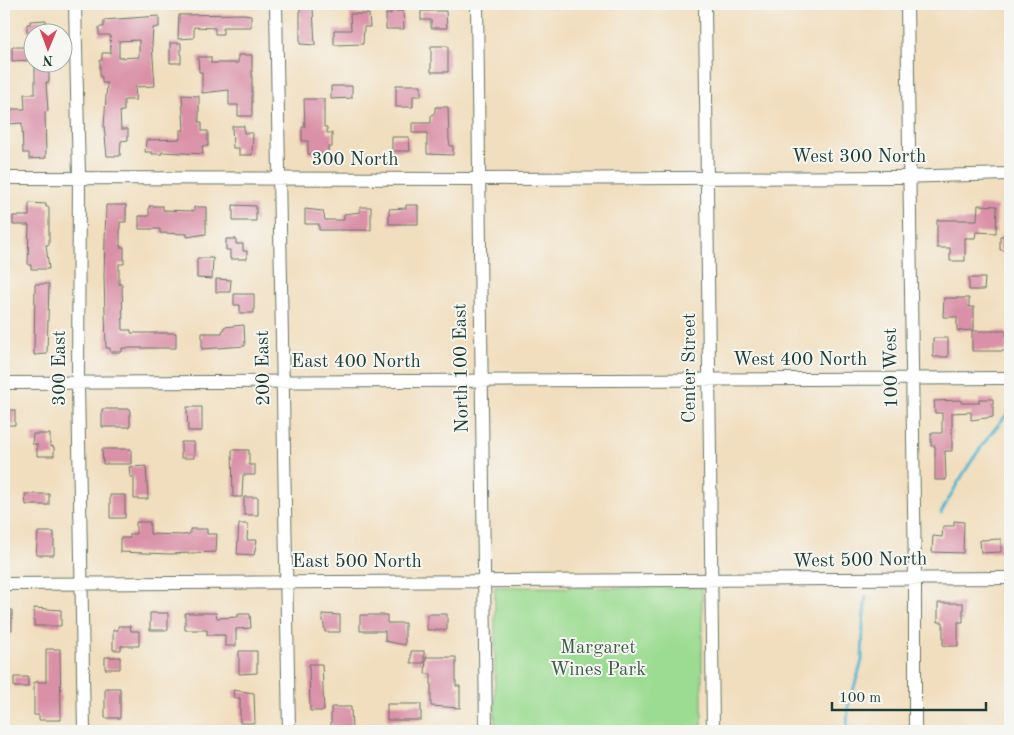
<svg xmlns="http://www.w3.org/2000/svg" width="1014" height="735" font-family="'Old Standard TT',serif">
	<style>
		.green { fill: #9cdc92; stroke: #5e8c63 }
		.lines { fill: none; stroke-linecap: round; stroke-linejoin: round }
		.stream { stroke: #4eb5cd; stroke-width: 3 }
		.building { fill: #da91a8; fill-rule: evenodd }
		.minor-casing { stroke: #687564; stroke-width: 14 }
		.minor { stroke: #fff; stroke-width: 12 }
		.labels { text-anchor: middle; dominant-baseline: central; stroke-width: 4; stroke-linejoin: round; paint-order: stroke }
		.street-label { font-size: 19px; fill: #1f3d34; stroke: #f6f6f2 }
		.park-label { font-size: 19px; fill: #385d47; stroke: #f6f6f2 }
	</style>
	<rect width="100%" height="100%" fill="#f6f6f2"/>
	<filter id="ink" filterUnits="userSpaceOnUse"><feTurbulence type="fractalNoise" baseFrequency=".02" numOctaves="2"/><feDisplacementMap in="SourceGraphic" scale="10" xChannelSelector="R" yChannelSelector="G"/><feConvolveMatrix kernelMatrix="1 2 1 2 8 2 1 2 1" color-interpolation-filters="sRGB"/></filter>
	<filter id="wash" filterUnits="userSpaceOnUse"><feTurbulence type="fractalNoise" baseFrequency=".0096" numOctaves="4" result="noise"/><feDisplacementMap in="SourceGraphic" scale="20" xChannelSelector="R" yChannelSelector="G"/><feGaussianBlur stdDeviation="1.12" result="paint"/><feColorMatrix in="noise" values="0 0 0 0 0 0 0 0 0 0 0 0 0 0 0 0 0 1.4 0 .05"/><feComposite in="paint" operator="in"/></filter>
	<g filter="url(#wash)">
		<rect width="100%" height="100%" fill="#f1debe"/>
		<path class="green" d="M495 587 702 588V731H495Z"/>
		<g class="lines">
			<path class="stream" d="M941 513C961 475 982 442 1010 411
				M847 731 848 707 862 661 863 623 866 596"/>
		</g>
		<g id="blocks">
			<path class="building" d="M300 8H313L315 45 300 44Z
				M391 11H403L404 29H386V14H391Z
				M421 11H446L447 28H431V20H421Z
				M244 14 251 15V27H223V34H215V28L194 27V38L178 39 179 15Z
				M350 14H369L370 27H364L363 44 334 45V30H351Z
				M159 16V27L153 28 152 44 155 86 135 87 136 100H124V111H120L121 129H128V140L121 141 120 156H107L104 126 107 83H102V77H100V60H102V53H111L110 35H99V27H104V20ZM139 40V57L119 58V41Z
				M46 20V32H27V24H30V21Z
				M170 43H181V63H170Z
				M431 46H448V72H431Z
				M12 47H32V60L12 61Z
				M238 55H252V116H238V105H229V90L202 93V72H199L198 57H211V63H238Z
				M35 62H47L49 65V82H46L48 111 45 112 46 158 29 159V153H23L22 123 10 124 9 109H25L24 94H35Z
				M396 85H421V96H413V107H396Z
				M331 86H352V98L331 99Z
				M182 95 199 96V122H202V131H208V146H202L203 154 162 152V154H152V152H145L146 140 180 139V130H184Z
				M304 99H324V127H327V133H332V147H328V154H308V141H302V127H305Z
				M435 107H448L449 140 450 146H453V155L427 154V133H412V123H431V116L435 112Z
				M232 126H244V133H253L252 155H239V148H233Z
				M392 137H409L410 151H392Z
				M29 203 46 204V207H49V245H46L49 269H31V265H28L29 225H13V216H29Z
				M106 205H126V222H120V247H124V264H119V284H122L123 330H131V333H176V348H122V352H110V348H106L104 276Z
				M233 205 256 206V221H233Z
				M406 205H418V224H389V209L406 208Z
				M978 205 997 206 996 233 976 232 975 238H965V261H950V248H937V220H977Z
				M149 206H163V210L194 211V207H206V234L187 237V234L160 233V229H139V216H149Z
				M360 207H371V230H319V224H305V209L323 211 325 220H344V214L360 212Z
				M1000 236H1010V250H1000Z
				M226 239H236V244H243V251H247V259H230V250H226Z
				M197 258H213L212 279 197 278Z
				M969 278H985L984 290H969Z
				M216 279 231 280 230 292H216Z
				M35 284H49L47 354 34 355Z
				M234 294H254V313H240V305H234Z
				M944 298H969V307H974V330L957 331V317H943Z
				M244 325 245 346 202 349V333H222L224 327Z
				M972 331H1006V351H972Z
				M933 338H948V357H933Z
				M979 399H993V417L971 420V412L952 413V451H945L946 480H935V446H931V433H942V413H935L934 401 961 400V403H979Z
				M187 407H202V431H188Z
				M102 409H130V427H102Z
				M4 410H15V425H4Z
				M33 434H50V446L54 447V456H37V444H32Z
				M181 442H194V458H181Z
				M102 449H131V464H103Z
				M232 450H249V465H255V475H243L242 497H233Z
				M146 466 148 499H134V477H130L129 467Z
				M25 494H49V505H26Z
				M110 495H125V518H110Z
				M244 497H258V515H244Z
				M954 521 964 522 963 553 932 552 933 536 942 537 943 526H954Z
				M136 522H150V534L183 535 190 534V529H207V534H217L216 552 170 554 120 552V538H130V534H136Z
				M239 524H248L247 540H257L254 555 237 554Z
				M38 532H54V555H36Z
				M1001 539V552L981 553 980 540Z
				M938 603H963V622H958V646H943V622H938Z
				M34 608 61 610V626H34Z
				M4 610H12V630H4Z
				M150 613H168V630H150Z
				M185 613H216L217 618 238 617V614H250L251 628 236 629V646H225V635H207V630H185Z
				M322 614 340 615V632H325Z
				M427 614H447V630H427Z
				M360 615H387V623H405V645L385 641V631H360Z
				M118 626H130L131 631H139V646H121V650H113V630H118Z
				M46 649H60L61 720H39V715H34V682H46Z
				M239 651H257V673L239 674Z
				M411 651H424V663H411Z
				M105 657H120V669H105Z
				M426 657H456V686H460V708L431 706V674H425Z
				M309 664H322L324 711H310Z
				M14 677H28V687H14Z
				M105 688H120V718H105Z
				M233 690 254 693 255 723H240V698H234Z
				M387 704H421V720H387Z
				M331 707H351L352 731H338V729L331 728Z"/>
		</g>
	</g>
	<g filter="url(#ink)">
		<use href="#blocks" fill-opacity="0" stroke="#687564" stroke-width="1"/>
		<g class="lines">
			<g class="minor-casing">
				<path id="minor" d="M75 4 79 177 78 384 84 731
					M276 4 289 731
					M477 4 486 731
					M705 4 713 731
					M907 4 915 579V731
					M4 178 479 179 896 177 1010 174
					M4 383 1010 378
					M4 584 1010 578"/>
			</g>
			<use href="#minor" class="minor"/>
		</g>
	</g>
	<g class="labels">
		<g class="street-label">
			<text x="859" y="157">West 300 North</text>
			<text x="355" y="160">300 North</text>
			<text x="800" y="360">West 400 North</text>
			<text x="356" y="362">East 400 North</text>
			<text transform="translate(60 368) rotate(-90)">300 East</text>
			<text transform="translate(264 368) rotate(-91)">200 East</text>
			<text transform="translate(462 368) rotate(-91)">North 100 East</text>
			<text transform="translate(690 368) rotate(-90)">Center Street</text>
			<text transform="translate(892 368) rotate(-91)">100 West</text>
			<text transform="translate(860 561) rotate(-1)">West 500 North</text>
			<text x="357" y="562">East 500 North</text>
		</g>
		<g class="park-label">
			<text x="598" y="648">Margaret<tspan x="598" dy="22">Wines Park</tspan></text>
		</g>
	</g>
	<rect width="1014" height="735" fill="none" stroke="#f6f6f2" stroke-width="20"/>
	<g transform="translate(48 48) rotate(181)"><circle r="24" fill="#f6f6f2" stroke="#a0aca6"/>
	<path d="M0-4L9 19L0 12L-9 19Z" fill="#d1495b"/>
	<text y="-8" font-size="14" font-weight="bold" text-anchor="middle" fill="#1f3d34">N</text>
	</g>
	<path d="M832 702v8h154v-8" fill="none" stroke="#1f3d34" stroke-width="2.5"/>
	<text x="839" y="702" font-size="15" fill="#1f3d34" stroke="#f6f6f2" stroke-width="4" paint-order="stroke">100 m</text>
</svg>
